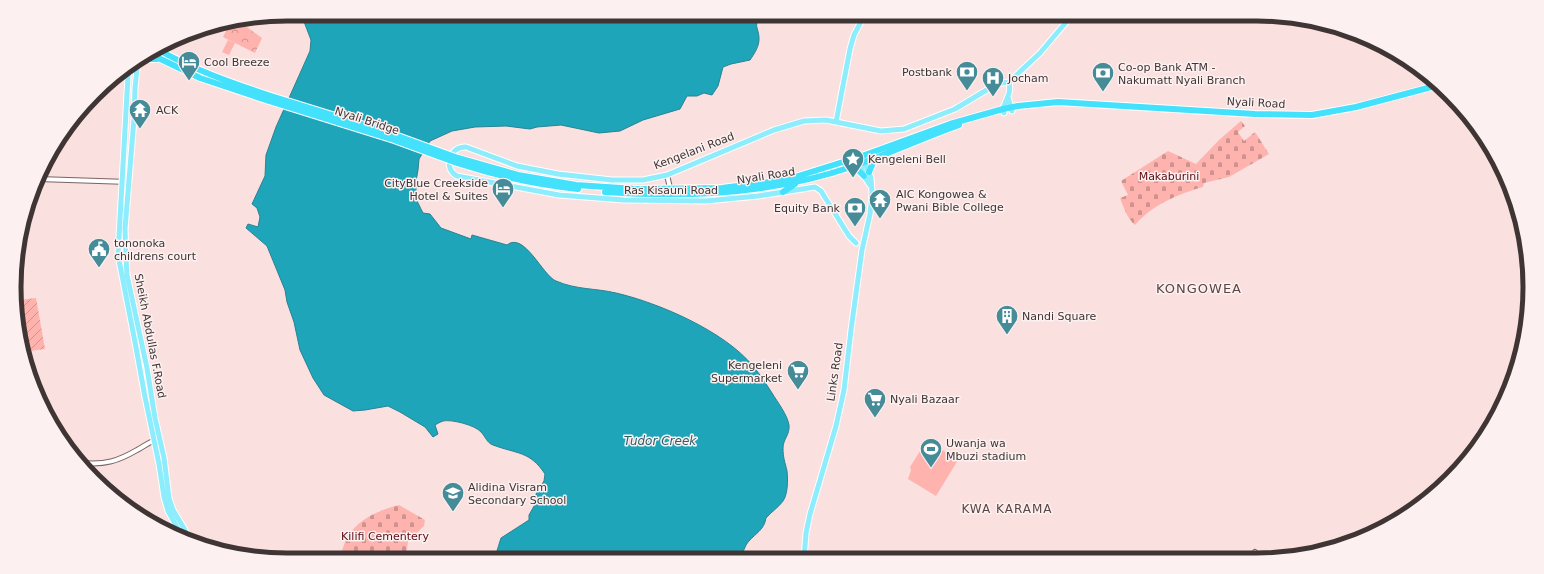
<svg xmlns="http://www.w3.org/2000/svg" width="1544" height="574" font-family="'DejaVu Sans',sans-serif">
	<style>
		.cemetery { fill: url(#cemetery-stones) }
		.park { fill: url(#park-crowns) }
		.garden { fill: url(#garden-furrows) }
		.pitch { fill: #ffb3ae }
		.water { fill: #1fa5ba; stroke: #298392 }
		.lines { fill: none; stroke-linecap: round; stroke-linejoin: round }
		.minor-casing { stroke: #7b6463; stroke-width: 6 }
		.major-casing { stroke: #fff; stroke-width: 7 }
		.highway-casing { stroke: #fff; stroke-width: 8 }
		.minor { stroke: #fff; stroke-width: 4 }
		.major { stroke: #8eedfd; stroke-width: 5 }
		.highway { stroke: #43e1fb; stroke-width: 6 }
		.highway-bridge-casing { stroke: #fff; stroke-width: 8; stroke-linecap: butt }
		.highway-bridge { stroke: #43e1fb; stroke-width: 6 }
		.labels { text-anchor: middle; dominant-baseline: central; stroke-width: 3; stroke-linejoin: round; paint-order: stroke }
		.poi-label { font-size: 11px; fill: #3f3534; stroke: #fcf1f0; text-anchor: start }
		.street-label { font-size: 11px; fill: #3f3534; stroke: #fcf1f0 }
		.park-label { font-size: 11px; fill: #5b0b12; stroke: #fcf1f0 }
		.water-label { font-size: 12px; font-style: italic; fill: #2d5f68; stroke: #fcf1f0 }
		.neighbourhood-label { font-size: 12px; letter-spacing: 1px; fill: #5a4544; stroke: #fcf1f0 }
		.quarter-label { font-size: 13px; letter-spacing: 1px; fill: #5a4544; stroke: #fcf1f0 }
		.rim { fill: none; stroke: #3f3534; stroke-width: 5 }
	</style>
	<defs>
		<pattern id="cemetery-stones" width="16" height="16" patternUnits="userSpaceOnUse"><rect width="16" height="16" fill="#ffb3ae"/><path d="M2 7V4a2 2 0 0 1 4 0v3zM10 15v-3a2 2 0 0 1 4 0v3z" fill="#d0928e"/></pattern>
		<pattern id="park-crowns" width="20" height="18" patternUnits="userSpaceOnUse"><rect width="20" height="18" fill="#ffb3ae"/><path d="M2 6a3 3 0 1 1 6 0M12 15a3 3 0 1 1 6 0" fill="none" stroke="#d0928e"/></pattern>
		<pattern id="garden-furrows" width="10" height="10" patternUnits="userSpaceOnUse"><rect width="10" height="10" fill="#ffb3ae"/><path d="M-1 1l2-2M0 10L10 0M9 11l2-2" fill="none" stroke="#d0928e"/></pattern>
	</defs>
	<rect width="100%" height="100%" fill="#fae0de"/>
	<path class="cemetery" d="M1241 121 1245 126 1238 132 1244 141 1255 132 1269 154 1229 177 1204 183 1203 187C1178 194 1152 205 1135 225 1127 218 1124 208 1120 198L1128 195 1121 181 1168 151 1196 164 1219 140Z
		M399 505 425 520 424 526 408 541 407 550 392 560H343L340 556C343 549 345 539 350 533 361 518 382 509 399 505Z"/>
	<path class="park" d="M240 22 262 38 255 53 223 37 230 23Z"/>
	<path class="garden" d="M36 298 45 349 23 352 19 340 18 300Z"/>
	<path class="pitch" d="M228 40 235 43 229 55 222 52Z
		M927 440 958 460 936 496 908 479 911 470 910 467Z"/>
	<path class="water" d="M317 14H762C752 26 759 27 759 39 759 47 754 54 750 60L731 64 723 67 718 86 712 95 704 93 697 96H687L680 109 643 120 620 131 599 133 561 125 537 127 530 129 506 126 475 127 452 131 430 141 419 159 418 170 416 181V199L423 213 430 214 441 228 471 239 472 235 507 245C524 231 543 276 556 281 577 290 595 288 616 293 659 303 724 331 753 366 760 374 766 384 772 393 778 403 787 414 789 425 790 435 783 439 783 448 783 458 785 462 787 471 788 479 788 494 783 501 779 507 771 512 766 518 764 530 756 533 749 541 745 545 743 553 740 559L488 560 496 554 501 538 529 520V515L537 501 536 494 544 481 545 474C530 451 517 454 493 445 487 443 485 436 481 432 475 425 451 419 443 421 440 422 437 424 435 425L438 434 433 437 425 427 400 412 388 406 365 410 353 411 324 395 313 378 300 350 294 322 287 302 285 290 267 246 246 228 248 224 258 227 260 217 257 208 252 204 265 176 266 155 276 127 310 51 311 40 303 19Z"/>
	<g class="lines">
		<g class="minor-casing">
			<path id="minor" d="M667 175 670 188
				M38 179 129 182
				M83 463C105 465 118 461 137 450 145 446 151 440 160 439
				M1255 552 1262 558"/>
		</g>
		<g class="major-casing">
			<path id="major" d="M138 59 135 88 134 119 125 229 126 258 127 275 147 368 155 418 164 458 169 498 173 510 185 530 188 540
				M130 65 128 76 118 255 135 342 145 397 159 464 164 497 168 511 183 538
				M1008 97 1012 111
				M1004 113C1002 105 1006 103 1008 96 1010 92 1010 87 1009 82L1040 53 1073 14
				M836 122 850 49 854 35 865 14
				M859 160 864 176 870 185
				M856 243 849 236 821 191 815 187 758 196 706 201 624 200 559 195 457 176C443 169 449 146 466 147L517 166 558 174 612 180H643L667 175 774 130 804 121 826 120 881 131 904 129 955 109 990 88 996 84 1009 82
				M804 559 806 533 810 514 836 426 844 390 851 330 862 250 870 214 872 193 871 178 863 158"/>
		</g>
		<g class="highway-casing">
			<path id="highway" d="M155 48C192 69 231 83 271 96
				M148 53 200 78 269 101
				M138 64 146 59H157
				M458 158 518 175 576 185 636 189 722 188 769 182 792 178 862 156 950 124 1003 109 1018 106 1058 102 1255 114 1312 115 1356 107 1439 85
				M457 163C497 176 537 185 578 189
				M851 167 859 171 864 176
				M869 172 873 163 878 158
				M605 192C688 198 772 194 851 167 888 154 923 138 959 125
				M783 192 795 184"/>
		</g>
		<use href="#minor" class="minor"/>
		<use href="#major" class="major"/>
		<use href="#highway" class="highway"/>
		<g class="highway-bridge-casing">
			<path id="highway-bridge" d="M271 96 384 131 458 158
				M269 101 394 140 457 163"/>
		</g>
		<use href="#highway-bridge" class="highway-bridge"/>
	</g>
	<defs>
		<g id="hotel-pin" transform="scale(1.15)"><path d="M0 17L-7.5 6A9.5 9.5 0 1 1 7.5 6Z" fill="#468b98" stroke="#fcf1f0"/><path d="M-6-4.5h1.5V1H6V5H4.5V3h-9V5H-6ZM-4 0a1.8 1.8 0 1 1 3.6 0ZM.5 0V-2.5h3Q6-2.5 6 0Z" fill="#fff"/></g>
		<g id="bank-pin" transform="scale(1.15)"><path d="M0 17L-7.5 6A9.5 9.5 0 1 1 7.5 6Z" fill="#468b98" stroke="#fcf1f0"/><path d="M-6-4H6V4H-6ZM0-2.3a2.3 2.3 0 1 0 0 4.6a2.3 2.3 0 1 0 0-4.6Z" fill="#fff"/></g>
		<g id="hospital-pin" transform="scale(1.15)"><path d="M0 17L-7.5 6A9.5 9.5 0 1 1 7.5 6Z" fill="#468b98" stroke="#fcf1f0"/><path d="M-5-5h3v3.5h4V-5h3V5h-3V1.5h-4V5h-3Z" fill="#fff"/></g>
		<g id="temple-pin" transform="scale(1.15)"><path d="M0 17L-7.5 6A9.5 9.5 0 1 1 7.5 6Z" fill="#468b98" stroke="#fcf1f0"/><path d="M0-6L5-2H3V0L6.5 2.5H4V6H1.5V3h-3V6H-4V2.5H-6.5L-3 0V-2H-5Z" fill="#fff"/></g>
		<g id="sight-pin" transform="scale(1.15)"><path d="M0 17L-7.5 6A9.5 9.5 0 1 1 7.5 6Z" fill="#468b98" stroke="#fcf1f0"/><path d="M0-6L1.8-2.2L6-1.7L2.9 1.2L3.7 5.4L0 3.3L-3.7 5.4L-2.9 1.2L-6-1.7L-1.8-2.2Z" fill="#fff"/></g>
		<g id="civic-pin" transform="scale(1.15)"><path d="M0 17L-7.5 6A9.5 9.5 0 1 1 7.5 6Z" fill="#468b98" stroke="#fcf1f0"/><path d="M-.6-6.5H3V-4.5H.6V-3L4-1V1h2V6H-6V1h2V-1L-.6-3ZM-1.2 2.5V6h2.4V2.5Z" fill="#fff"/></g>
		<g id="building-pin" transform="scale(1.15)"><path d="M0 17L-7.5 6A9.5 9.5 0 1 1 7.5 6Z" fill="#468b98" stroke="#fcf1f0"/><path d="M-4-6H4V6H1V3H-1V6H-4ZM-2.5-4.3h1.7v1.8h-1.7ZM.8-4.3h1.7v1.8H.8ZM-2.5-1h1.7V.8h-1.7ZM.8-1h1.7V.8H.8Z" fill="#fff"/></g>
		<g id="supermarket-pin" transform="scale(1.15)"><path d="M0 17L-7.5 6A9.5 9.5 0 1 1 7.5 6Z" fill="#468b98" stroke="#fcf1f0"/><path d="M-6-5.5h2.5l.6 2H6L4.5 2H-2.5L-4.4-4H-6ZM-1.5 3.2a1.3 1.3 0 1 0 .1 0ZM3 3.2a1.3 1.3 0 1 0 .1 0Z" fill="#fff"/></g>
		<g id="stadium-pin" transform="scale(1.15)"><path d="M0 17L-7.5 6A9.5 9.5 0 1 1 7.5 6Z" fill="#468b98" stroke="#fcf1f0"/><path d="M0-5a6.5 5 0 1 0 0 10a6.5 5 0 1 0 0-10ZM-3.5-1.8h7v3.6h-7Z" fill="#fff"/></g>
		<g id="school-pin" transform="scale(1.15)"><path d="M0 17L-7.5 6A9.5 9.5 0 1 1 7.5 6Z" fill="#468b98" stroke="#fcf1f0"/><path d="M0-5L7-2L0 1L-7-2ZM-4 1L0 2.5L4 1V4Q0 6-4 4Z" fill="#fff"/></g>
	</defs>
	<g fill-rule="evenodd">
		<use href="#hotel-pin" x="189" y="62"/>
		<use href="#bank-pin" x="967" y="72"/>
		<use href="#bank-pin" x="1103" y="73"/>
		<use href="#hospital-pin" x="993" y="78"/>
		<use href="#temple-pin" x="140" y="110"/>
		<use href="#sight-pin" x="853" y="159"/>
		<use href="#hotel-pin" x="503" y="189"/>
		<use href="#temple-pin" x="880" y="200"/>
		<use href="#bank-pin" x="855" y="208"/>
		<use href="#civic-pin" x="99" y="249"/>
		<use href="#building-pin" x="1007" y="316"/>
		<use href="#supermarket-pin" x="798" y="371"/>
		<use href="#supermarket-pin" x="875" y="399"/>
		<use href="#stadium-pin" x="931" y="449"/>
		<use href="#school-pin" x="453" y="493"/>
	</g>
	<g class="labels">
		<g class="poi-label">
			<text x="204" y="62">Cool Breeze</text>
			<text x="1118" y="67">Co-op Bank ATM -<tspan x="1118" dy="13">Nakumatt Nyali Branch</tspan></text>
			<text x="952" y="72" text-anchor="end">Postbank</text>
			<text x="1008" y="78">Jocham</text>
			<text x="156" y="110">ACK</text>
			<text x="868" y="159">Kengeleni Bell</text>
			<text x="488" y="183" text-anchor="end">CityBlue Creekside<tspan x="488" dy="13">Hotel &amp; Suites</tspan></text>
			<text x="896" y="194">AIC Kongowea &amp;<tspan x="896" dy="13">Pwani Bible College</tspan></text>
			<text x="840" y="208" text-anchor="end">Equity Bank</text>
			<text x="114" y="243">tononoka<tspan x="114" dy="13">childrens court</tspan></text>
			<text x="1022" y="316">Nandi Square</text>
			<text x="782" y="365" text-anchor="end">Kengeleni<tspan x="782" dy="13">Supermarket</tspan></text>
			<text x="890" y="399">Nyali Bazaar</text>
			<text x="946" y="443">Uwanja wa<tspan x="946" dy="13">Mbuzi stadium</tspan></text>
			<text x="468" y="487">Alidina Visram<tspan x="468" dy="13">Secondary School</tspan></text>
		</g>
		<g class="street-label">
			<text transform="translate(1256 103) rotate(3)">Nyali Road</text>
			<text transform="translate(367 121) rotate(18)">Nyali Bridge</text>
			<text transform="translate(694 151) rotate(-21)">Kengelani Road</text>
			<text transform="translate(766 176) rotate(-9)">Nyali Road</text>
			<text x="671" y="190">Ras Kisauni Road</text>
			<text transform="translate(150 336) rotate(79)">Sheikh Abdullas F.Road</text>
			<text transform="translate(835 372) rotate(-82)">Links Road</text>
		</g>
		<g class="park-label">
			<text x="1169" y="176">Makaburini</text>
			<text x="385" y="536">Kilifi Cementery</text>
		</g>
		<g class="water-label">
			<text x="660" y="441">Tudor Creek</text>
		</g>
		<g class="neighbourhood-label">
			<text x="1007" y="509">KWA KARAMA</text>
		</g>
		<g class="quarter-label">
			<text x="1199" y="288">KONGOWEA</text>
		</g>
	</g>
	<path d="M0 0H1544V574H0ZM287 21H1257A266 266 0 0 1 1523 287V287A266 266 0 0 1 1257 553H287A266 266 0 0 1 21 287V287A266 266 0 0 1 287 21Z" fill="#fcf1f0" fill-rule="evenodd"/>
	<path class="rim" d="M287 21H1257A266 266 0 0 1 1523 287V287A266 266 0 0 1 1257 553H287A266 266 0 0 1 21 287V287A266 266 0 0 1 287 21Z"/>
</svg>
